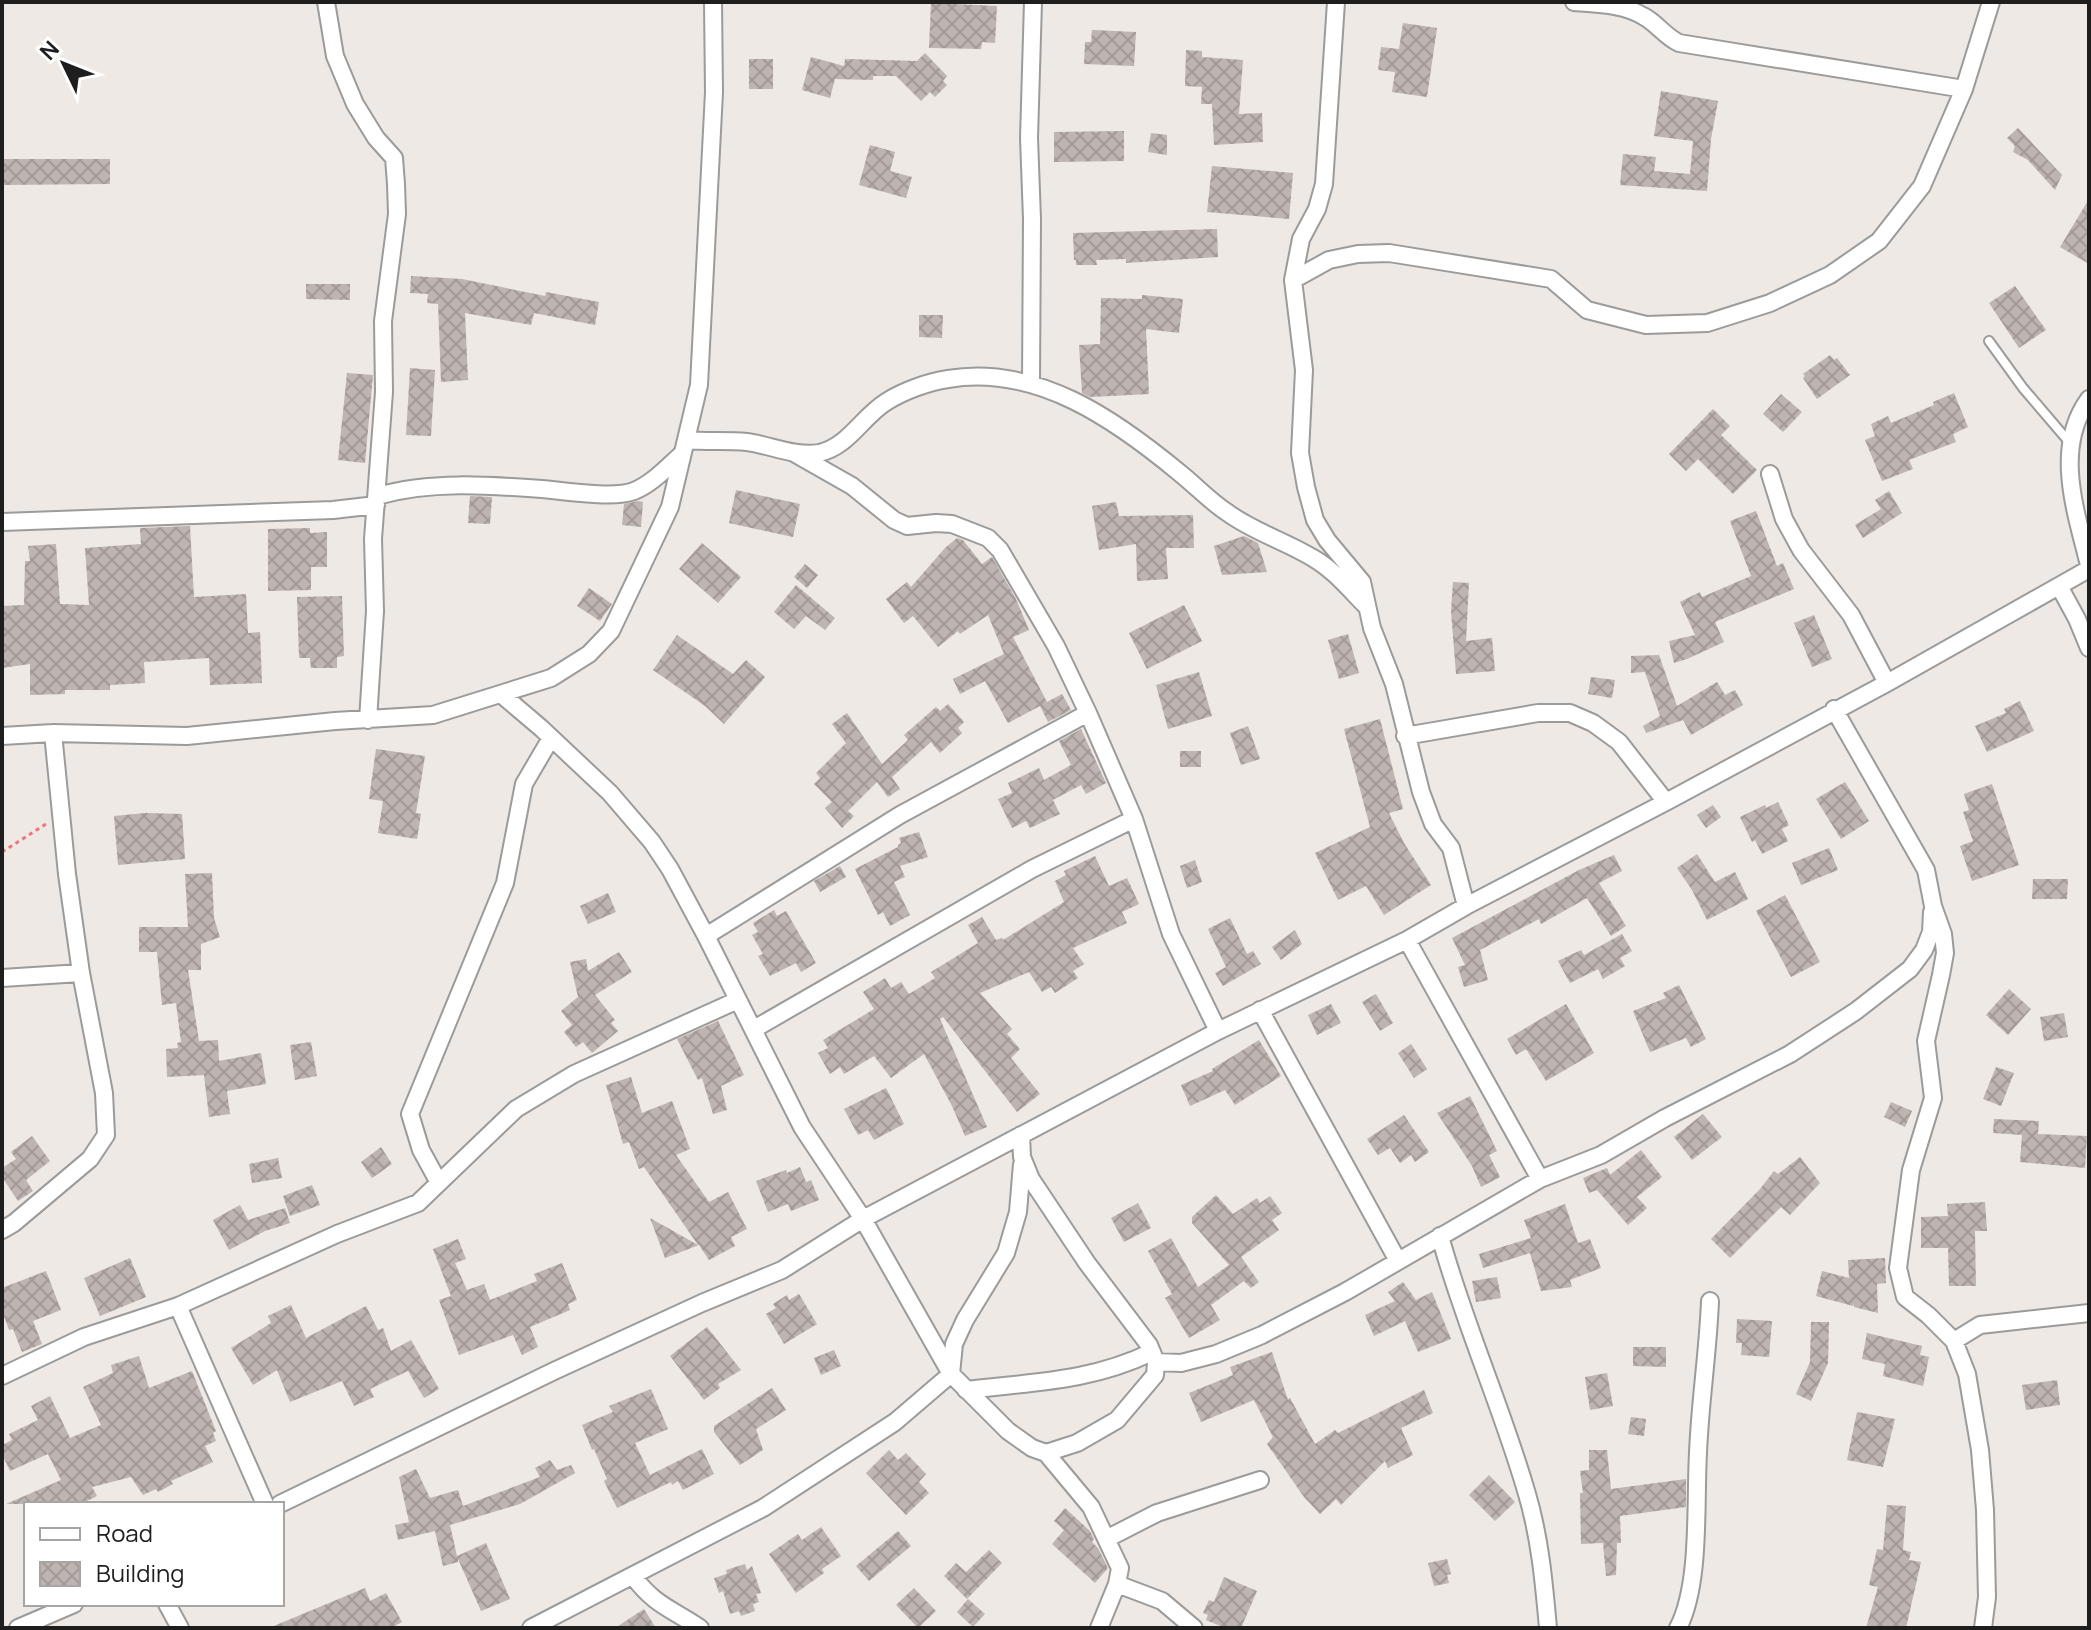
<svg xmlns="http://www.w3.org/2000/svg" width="2091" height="1630" font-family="Manrope,sans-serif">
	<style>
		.building { fill: url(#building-cross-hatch) }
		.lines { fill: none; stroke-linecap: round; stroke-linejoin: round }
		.service-casing { stroke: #9b9b9b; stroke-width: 12 }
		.minor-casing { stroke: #9b9b9b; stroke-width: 20 }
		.path { stroke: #ed767c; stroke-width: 3; stroke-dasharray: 4 4; stroke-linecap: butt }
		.service { stroke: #fff; stroke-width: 8 }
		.minor { stroke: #fff; stroke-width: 16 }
	</style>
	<defs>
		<pattern id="building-cross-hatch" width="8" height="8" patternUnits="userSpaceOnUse" patternTransform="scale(2)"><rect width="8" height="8" fill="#beb4b1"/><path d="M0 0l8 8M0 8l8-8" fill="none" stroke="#a39a98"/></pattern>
	</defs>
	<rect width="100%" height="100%" fill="#eee9e4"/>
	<path class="building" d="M931 3 997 6 995 43 982 42 981 49 929 48Z
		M1403 23 1437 28 1427 97 1392 92 1395 72 1378 70 1381 47 1399 49Z
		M1092 30 1136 32 1134 66 1084 64 1085 42H1091Z
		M1186 50 1202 51V57L1243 60 1239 114 1262 113 1263 142 1214 145 1212 104H1201L1202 87 1185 86Z
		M925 53 947 76 943 81 947 85 935 97 930 92 921 101 896 76H873V80L835 79 830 98 802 90 811 57 844 66 845 59 917 61Z
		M749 59H773V89H749Z
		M1661 91 1718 101 1711 139 1707 191 1620 185 1623 154 1656 157 1654 171 1690 174 1693 141 1654 136Z
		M2018 128 2062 175 2055 190 2028 160 2013 152 2015 146 2007 138Z
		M1124 131V161L1054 162V132Z
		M1151 133 1167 135V155L1148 152Z
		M870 145 895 152 890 171 912 177 906 198 859 185Z
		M4 159H110V184L3 185Z
		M1212 166 1293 173 1289 219 1207 212Z
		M2089 199V264L2060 247Z
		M1217 229 1218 257 1126 263V259L1096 260 1097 265H1076V260H1074L1073 233Z
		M411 276 462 279 545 296 546 292 599 302 595 325 534 313 531 325 465 313 468 380 441 382 438 304 427 303 428 294 410 293Z
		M306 284H350V300L306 299Z
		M2015 286 2046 330 2019 348 1989 303Z
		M1142 295 1183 299 1179 333 1146 329 1149 394 1090 397 1082 393 1079 345 1100 344 1101 298 1142 299Z
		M919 315H943L942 338 919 337Z
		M1830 355 1834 360 1837 358 1850 375 1817 399 1803 378 1805 376 1803 374Z
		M410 368 435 370 431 436 406 435Z
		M347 373 373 375 365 463 338 460Z
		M1954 393 1968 427 1953 434 1956 442 1909 460 1913 469 1882 481 1865 440 1875 436 1871 424 1888 416 1891 423 1934 405 1933 402Z
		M1781 394 1802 412 1783 432 1763 414Z
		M1713 409 1730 426 1721 435 1757 470 1733 494 1698 459 1686 471 1669 454Z
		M736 490 800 504 793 537 729 523Z
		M1889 491 1902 513 1863 538 1855 525 1881 509 1875 500Z
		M470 496 492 497 490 524 468 523Z
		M638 501 643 502 641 527 622 525 624 504Z
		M1116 502 1119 516 1193 515 1194 548H1166L1168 579 1137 581 1136 544 1099 550 1092 506Z
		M1756 511 1777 566 1783 563 1794 589 1715 622 1724 642 1687 659 1674 663 1669 641 1695 635 1680 602 1700 592 1702 597 1751 576 1730 521Z
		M190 526 194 597 246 594 248 633 260 632 262 683 210 685 209 658 144 662 145 683 110 685V690H65V694L30 695V664L2 668V606L24 605 25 561H30L28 546 56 544 60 604 89 605 85 548 141 544 140 528Z
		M310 528V533L327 532V567H311V590L268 591V529Z
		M1244 536 1258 543 1267 572 1222 575 1214 546Z
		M957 538 963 540 982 564 992 557 1016 599 1029 630 1013 637 1047 702 1062 694 1071 710 1048 722 1040 706 1008 723 985 681 960 694 953 679 1004 654 988 615 960 634 958 631 938 647 913 616 904 623 886 599 907 582 911 587 945 548Z
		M702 543 741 577 718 603 679 569Z
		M805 564 818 575 807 588 794 577Z
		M1453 582 1469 583 1466 641 1492 638 1495 671 1456 674 1451 611Z
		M796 585 835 618 825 630 806 616 794 629 774 612Z
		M589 588 612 604 600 621 577 606Z
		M342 596 344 656 337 657V668H311L310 658H299L297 597Z
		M1184 605 1202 641 1147 669 1129 633Z
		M1814 615 1832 659 1812 667 1794 623Z
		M1348 634 1359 673 1339 679 1328 640Z
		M677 635 733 674 746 660 765 677 724 724 705 706 653 670Z
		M1659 655 1677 706 1717 682 1725 695 1735 690 1743 705 1691 735 1683 720 1646 733 1643 726 1660 716 1645 672 1631 673V656Z
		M1199 672 1212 716 1168 729 1156 685Z
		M1591 677 1615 680 1612 698 1588 694Z
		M2020 701 2034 731 1987 752 1975 726 2006 713 2004 709Z
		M948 704 964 722 958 728 962 733 940 753 931 742 892 777 900 789 888 797 877 782 848 811 854 816 842 828 825 808 832 802 814 784 820 778 816 773 846 743 832 724 847 713 882 764 908 740 904 735 936 707 940 711Z
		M1380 719 1403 809 1389 813 1404 843 1431 885 1384 915 1366 886 1338 900 1315 853 1370 827 1344 729Z
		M1248 726 1260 759 1241 765 1230 733Z
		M1081 729 1106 783 1086 794 1081 785 1053 800 1060 814 1030 828 1026 821 1012 828 998 799 1012 793 1008 783 1039 768 1044 780 1071 765 1059 741Z
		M376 749 425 756 416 813 421 814 417 839 378 833 383 801 369 799Z
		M1180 751H1201V767H1180Z
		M1845 782 1869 821 1841 839 1816 799Z
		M1992 784 2019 865 1972 881 1960 846 1973 841 1963 812 1969 810 1964 794Z
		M1778 802 1789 825 1782 829 1788 841 1762 854 1755 840 1752 842 1740 817 1765 805 1766 808Z
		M1713 805 1721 817 1706 828 1697 815Z
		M145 813 182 814 185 859 118 865 114 816Z
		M919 832 928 857 900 866 905 877 894 882 910 915 890 926 883 912 878 915 855 869 898 847V845L901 843 899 838Z
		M1829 848 1838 870 1801 885 1792 863Z
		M1697 854 1715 882 1735 872 1748 899 1707 920 1692 890 1677 868Z
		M1614 855 1622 871 1599 883 1626 926 1611 936 1587 898 1541 924 1539 919 1480 950 1488 980 1464 987 1458 967 1465 965 1452 938 1579 870Z
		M1095 856 1109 886 1127 878 1139 904 1122 912 1127 923 1073 948 1084 964 1073 971 1078 978 1055 993 1051 987 1042 992 1029 972 980 993 1012 1029 1007 1034 1020 1049 1011 1058 1040 1094 1017 1112 943 1017 940 1019 987 1127 965 1136 952 1106 924 1054 891 1078 874 1056 844 1074 840 1067 830 1074 818 1053 828 1048 823 1040 874 1009 863 992 885 978 891 988 901 982 909 994 935 978 931 972 978 943 968 925 982 917 996 940 1002 938 1003 940 1064 902 1055 881 1066 875 1064 871Z
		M1195 860 1202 882 1187 888 1180 866Z
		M840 866 846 877 820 892 814 881Z
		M212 873 214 918 220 937 201 944V970H188L199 1041 218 1040 219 1061 261 1053 266 1084 227 1091 230 1114 209 1117 204 1075 167 1077 166 1049 178 1048 177 1043 181 1042 176 1003 162 1005 157 952H139V927H188L185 874Z
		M2033 879H2068L2067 899H2032Z
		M608 893 616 912 588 924 580 906Z
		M1785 895 1820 962 1791 977 1756 911Z
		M774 910 777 916 786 911 816 963 801 972 796 963 770 976 758 956 763 954 752 935 758 932 753 923Z
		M1230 918 1247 954 1253 951 1261 964 1223 986 1215 973 1226 967 1208 929Z
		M1295 930 1302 944 1281 960 1272 947Z
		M1622 934 1632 951 1620 958 1625 966 1603 979 1598 969 1570 983 1558 961 1581 950 1584 955Z
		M619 952 632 972 595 995 615 1020 611 1023 618 1031 592 1053 583 1042 576 1047 564 1032 572 1025 561 1011 578 997 570 962 586 959 588 971Z
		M1679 985 1706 1039 1691 1047 1686 1038 1650 1052 1633 1011 1666 998 1663 993Z
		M2009 989 2031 1009 2008 1035 1986 1015Z
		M1376 994 1393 1023 1380 1031 1362 1002Z
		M1331 1004 1341 1023 1317 1035 1308 1015Z
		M1566 1004 1594 1053 1546 1081 1526 1049 1516 1055 1507 1039Z
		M2064 1013 2068 1037 2044 1041 2040 1017Z
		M718 1021 744 1075 721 1086 727 1110 713 1114 702 1078 698 1080 677 1039Z
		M1259 1040 1281 1076 1235 1105 1225 1090 1190 1106 1181 1085 1213 1071 1212 1069Z
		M311 1042 317 1076 295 1080 290 1045Z
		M1411 1044 1427 1069 1414 1078 1398 1053Z
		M1996 1067 2014 1073 2001 1106 1983 1099Z
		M631 1077 642 1113 672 1101 690 1149 676 1155 709 1202 728 1192 747 1229 731 1237 735 1246 709 1260 699 1245 665 1258 650 1218 698 1245 644 1167 639 1169 629 1142 623 1144 606 1085Z
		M886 1088 904 1124 874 1140 868 1130 858 1135 844 1109Z
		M1470 1096 1497 1151 1489 1155 1500 1177 1481 1187 1472 1166 1437 1113Z
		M1891 1102 1912 1111 1905 1127 1884 1117Z
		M1703 1114 1722 1137 1692 1160 1674 1137Z
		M1404 1115 1429 1152 1415 1162 1411 1155 1400 1163 1390 1148 1378 1155 1367 1139Z
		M1994 1119 2039 1121 2038 1134 2087 1136 2085 1168 2020 1162 2022 1135 1993 1133Z
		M32 1136 50 1161 26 1180 33 1191 18 1201 2 1177V1168L16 1159 11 1152Z
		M381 1147 392 1164 372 1178 361 1162Z
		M1641 1150 1662 1177 1637 1197 1647 1208 1628 1225 1597 1190 1589 1193 1583 1178 1607 1168 1610 1175Z
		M1800 1157 1820 1183 1790 1215 1781 1207 1730 1258 1711 1239 1760 1189 1774 1171 1778 1174Z
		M278 1158 282 1178 252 1183 249 1164Z
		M800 1167 806 1182 811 1180 819 1200 791 1211 788 1204 768 1212 756 1181 786 1170 787 1173Z
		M312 1185 320 1205 290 1216 283 1196Z
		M1216 1195 1233 1214 1257 1198 1260 1203 1270 1196 1282 1213 1272 1220 1279 1230 1241 1257 1259 1282 1251 1288 1244 1281 1211 1305 1220 1320 1189 1338 1165 1298 1172 1294 1148 1251 1171 1238 1198 1287 1229 1265 1192 1223V1217Z
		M1985 1202 1987 1231H1975L1976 1286H1949L1948 1248H1921V1217L1948 1216 1947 1204Z
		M1138 1203 1151 1228 1124 1242 1111 1218Z
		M1565 1204 1578 1243 1590 1239 1601 1268 1570 1280 1572 1287 1541 1291 1530 1253 1483 1268 1479 1254 1531 1238 1524 1220Z
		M240 1205 248 1220 285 1208 290 1223 265 1231 229 1250 213 1220Z
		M458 1239 466 1259 455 1263 467 1290 484 1284 490 1300 537 1281 534 1274 562 1263 577 1300 568 1304 570 1310 530 1327 538 1347 522 1355 513 1335 459 1355 439 1300 451 1296 433 1249Z
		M130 1258 146 1297 100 1316 84 1278Z
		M1885 1258 1886 1283 1877 1284 1878 1313 1854 1307V1304L1853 1306 1816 1296 1822 1271 1849 1278 1848 1260Z
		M46 1271 61 1310 33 1321 42 1344 22 1352 13 1329 9 1330 2 1311V1288Z
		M1497 1277 1501 1298 1476 1302 1472 1281Z
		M1403 1282 1416 1300 1432 1292 1451 1339 1418 1352 1405 1321 1374 1336 1365 1315 1395 1301 1388 1292Z
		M799 1294 817 1324 784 1344 766 1314 776 1308 773 1304 787 1295 789 1300Z
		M291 1305 306 1338 366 1306 378 1330 383 1328 391 1351 411 1340 439 1389 424 1398 408 1371 370 1389 374 1397 354 1406 342 1381 290 1402 277 1370 253 1385 231 1348 271 1323 268 1316Z
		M1737 1319 1772 1321 1769 1357 1741 1355 1742 1343H1736Z
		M1811 1322H1829L1828 1363 1811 1401 1796 1394 1810 1362Z
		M707 1327 741 1370 718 1384 720 1388 704 1400 670 1356Z
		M1867 1333 1922 1346 1920 1355 1929 1357 1923 1386 1883 1376 1885 1364 1862 1359Z
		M1633 1347H1666V1367L1633 1366Z
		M834 1350 841 1366 821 1375 814 1358Z
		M1272 1352 1288 1400 1290 1398 1315 1444 1335 1430 1338 1433 1424 1390 1433 1413 1401 1428 1413 1455 1388 1468 1385 1461 1341 1505 1336 1499 1320 1514 1304 1497 1267 1444 1273 1437 1254 1400 1201 1422 1189 1393 1233 1375 1230 1367Z
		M139 1356 149 1388 192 1371 216 1431 213 1433 216 1441 205 1446 213 1462 171 1481 173 1484 158 1492 156 1489 143 1495 131 1477 92 1487 97 1496 81 1504H6L61 1480 48 1454 10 1471 2 1454V1445L12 1440 9 1434 38 1420 31 1406 50 1396 70 1438 101 1425 83 1387 113 1373 111 1365Z
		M1607 1373 1613 1406 1590 1410 1585 1377Z
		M2057 1380 2060 1405 2026 1410 2022 1385Z
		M772 1388 786 1410 756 1429 763 1450 740 1465 714 1432V1426Z
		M651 1389 668 1429 635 1443 650 1475 702 1449 714 1474 683 1490 678 1481 672 1485 671 1482 617 1508 604 1481 607 1479 594 1449 592 1450 582 1425 613 1412 609 1406Z
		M1857 1412 1895 1419 1883 1467 1847 1460Z
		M1631 1417 1646 1419 1644 1436 1628 1434Z
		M889 1450 898 1460 906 1453 926 1474 919 1482 929 1493 906 1515 866 1473Z
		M1589 1450H1607L1611 1489 1686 1479V1507L1620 1516 1621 1543H1617L1616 1575 1606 1576 1603 1543 1581 1544 1580 1493H1583L1580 1471 1589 1470Z
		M550 1460 557 1470 571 1465 575 1473 520 1504 450 1525 457 1556 486 1543 510 1599 481 1611 458 1559V1562L443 1566 435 1531 398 1540 395 1525 409 1522 399 1477 416 1469 430 1498 458 1490 463 1506 540 1477 535 1468Z
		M1489 1475 1515 1502 1495 1521 1469 1495Z
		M1887 1505 1906 1506 1903 1550 1911 1552 1909 1560 1921 1562 1906 1628H1866L1878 1587 1869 1585 1877 1549 1883 1550Z
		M1065 1508 1090 1531 1094 1539 1092 1542 1098 1548 1108 1568 1095 1583 1052 1544 1064 1530 1054 1521Z
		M821 1527 841 1556 822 1569 824 1573 796 1593 769 1554 798 1534 802 1540Z
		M898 1531 911 1546 869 1581 856 1566Z
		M989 1550 1002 1563 967 1599 944 1576 956 1563 966 1572Z
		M1447 1559 1451 1574 1447 1575 1449 1583 1434 1586 1428 1563Z
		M745 1564 747 1570 752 1566 761 1593 756 1594 759 1602 753 1604 755 1611 741 1616 739 1611 730 1614 723 1591 719 1593 714 1578 727 1574 726 1570Z
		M1224 1577 1257 1591 1241 1628H1225L1206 1620 1208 1615 1203 1613 1209 1600 1214 1602Z
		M365 1588 370 1601 386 1593 402 1622 391 1628H269Z
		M914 1588 936 1611 918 1628 896 1605Z
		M968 1599 985 1614 973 1627 957 1612Z
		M644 1609 656 1628H615Z"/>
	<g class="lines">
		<g class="service-casing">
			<path id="service" d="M1989 341 2023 388 2070 443"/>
		</g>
		<g class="minor-casing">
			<path id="minor" d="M326 2 335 56 355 104 376 138 394 158 396 184 397 214 383 321 384 392 373 539 375 611 368 720
				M1336 2 1324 184 1317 209 1301 239 1293 280 1304 370 1300 453 1306 487 1315 520 1327 540 1362 582 1372 628 1394 684 1421 792 1433 824 1451 848 1466 906
				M1574 2C1597 4 1623 4 1643 16 1657 23 1664 36 1679 43L1964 89
				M1293 280 1329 260 1358 254 1389 253 1551 279 1587 310 1646 325 1707 323 1770 303 1830 275 1879 241 1922 186 1964 89 1991 2
				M1031 382 1032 219 1029 138 1033 2
				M2089 399C2053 448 2076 512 2089 565
				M686 440C706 442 727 440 747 442 770 445 795 457 819 453 848 447 862 417 886 402 903 391 928 382 948 379 1037 364 1116 420 1181 474 1197 487 1211 502 1228 513 1254 532 1285 541 1313 558 1334 570 1350 590 1367 607
				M794 453 852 486 894 520 907 526 936 523 952 524 988 538 1000 550 1056 646 1088 713 1134 819 1171 934 1218 1031
				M1770 474 1784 519 1801 550 1851 615 1887 683
				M377 496C430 481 487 485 542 489 564 491 614 499 634 491 652 484 667 467 682 454
				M2 522 333 510 376 505
				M2059 586 2077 619 2089 648
				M502 695 541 728 610 793 652 842 670 869 706 936 802 1127 863 1219 951 1374 1008 1431 1032 1448 1046 1453 1077 1443 1117 1420 1155 1375 1156 1362 1149 1345 1087 1263 1031 1179 1022 1157 1021 1135
				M1834 709 1926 870 1933 906 1943 934 1945 953 1941 975 1926 1041 1933 1098 1911 1170 1898 1268 1905 1297 1928 1315 1954 1341 1967 1374 1980 1450 1985 1510 1987 1597 1983 1628
				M2 736 53 733 187 736 335 721 433 715 551 678 589 654 611 631 670 507 699 385 714 92 713 2
				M1405 736 1538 713H1570L1593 723 1619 742 1666 802
				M706 936 900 815 1088 713
				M1407 940 1540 1179
				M2 978 81 973
				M1260 1010 1398 1261
				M754 1029 1032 869 1134 819
				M438 1181 421 1150 410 1114 505 883 524 784 551 738
				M2 1230 14 1223 90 1159 106 1135 104 1093 81 973 67 874 53 733
				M1440 1236C1464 1324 1502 1407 1527 1494 1540 1538 1544 1583 1548 1628
				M178 1306 265 1504
				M1954 1341 1980 1325 2089 1313
				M1156 1362 1181 1363 1216 1354 1262 1335 1345 1292 1540 1179 1601 1155 1665 1118 1790 1054 1856 1011 1910 969 1924 950 1931 932 1932 912
				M2 1376 84 1337 178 1306 337 1234 418 1203 516 1109 574 1074 738 1000
				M966 1390C1032 1382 1090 1382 1152 1352
				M1046 1453 1091 1507 1120 1568 1117 1584 1099 1628
				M280 1504 554 1371 702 1303 782 1270 863 1219 1218 1031 1407 940 1466 906 1666 802 1887 683 2089 569
				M1108 1538 1157 1513 1260 1480
				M633 1576C654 1605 672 1609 700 1628
				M1117 1584 1162 1601 1194 1628
				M167 1604 180 1628
				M18 1628 74 1604
				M531 1628 763 1508 895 1422 951 1374 954 1344 965 1320 1006 1253 1018 1212 1022 1164
				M1678 1628C1701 1584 1695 1503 1698 1453 1700 1402 1708 1352 1710 1301"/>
		</g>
		<path class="path" d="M2 852 46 824"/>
		<use href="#service" class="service"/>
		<use href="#minor" class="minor"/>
	</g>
	<rect width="2091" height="1630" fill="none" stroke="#1e1e1e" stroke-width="8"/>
	<rect x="24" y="1502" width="260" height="104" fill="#ffffff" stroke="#a5a5a5" stroke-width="2"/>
	<rect x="40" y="1528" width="40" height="12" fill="#ffffff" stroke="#a5a5a5" stroke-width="2"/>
	<text x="96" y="1542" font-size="24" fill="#1e1e1e">Road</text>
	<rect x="40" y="1562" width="40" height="24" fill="url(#building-cross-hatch)" stroke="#a5a5a5" stroke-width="2"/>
	<text x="96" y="1582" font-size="24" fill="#1e1e1e">Building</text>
	<g transform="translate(64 64) rotate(313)" stroke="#ffffff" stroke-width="6" paint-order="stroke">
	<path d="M0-6L14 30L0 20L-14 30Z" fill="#1e1e1e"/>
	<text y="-12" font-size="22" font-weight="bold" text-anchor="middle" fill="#1e1e1e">N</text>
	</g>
</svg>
